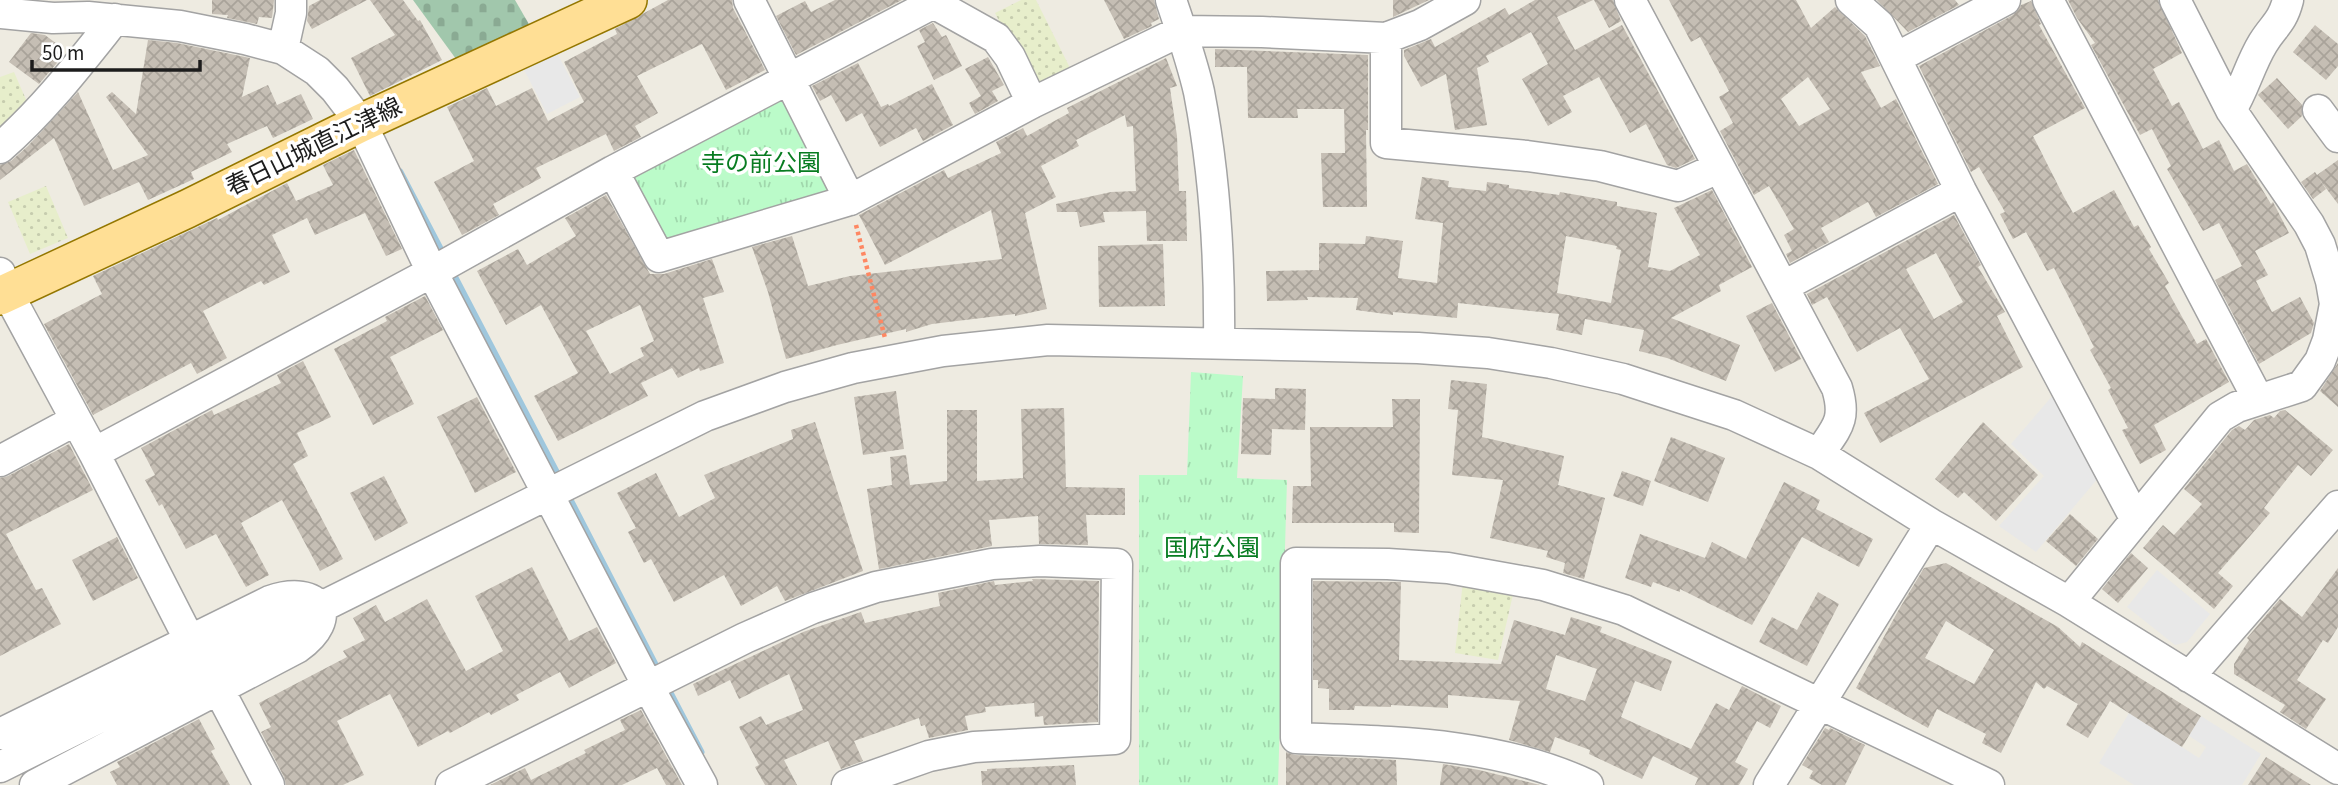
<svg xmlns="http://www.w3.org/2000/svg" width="2338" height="785" font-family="'Source Sans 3','Noto Sans JP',sans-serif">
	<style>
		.farmland { fill: url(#farmland-dots) }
		.cemetery { fill: url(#cemetery-stones) }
		.park { fill: url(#park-tufts) }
		.parking { fill: #e8e8e8 }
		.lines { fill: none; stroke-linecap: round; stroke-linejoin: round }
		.stream { stroke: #9fc7dd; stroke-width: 7 }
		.building { fill: url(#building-cross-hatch); fill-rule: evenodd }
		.minor-casing { stroke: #a3a3a3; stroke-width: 33 }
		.major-casing { stroke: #947700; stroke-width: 40 }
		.path { stroke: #fe8762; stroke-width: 4.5; stroke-dasharray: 3.5 3.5; stroke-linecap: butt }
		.minor { stroke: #fff; stroke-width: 30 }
		.major { stroke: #ffdf95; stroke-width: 37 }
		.labels { text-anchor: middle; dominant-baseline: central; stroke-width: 7; stroke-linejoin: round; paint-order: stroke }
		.street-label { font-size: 24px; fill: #1c1c1c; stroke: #fff }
		.park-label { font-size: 24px; fill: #087c21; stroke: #fff }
	</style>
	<defs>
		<pattern id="farmland-dots" width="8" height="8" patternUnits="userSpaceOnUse" patternTransform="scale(1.75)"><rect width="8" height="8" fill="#e7eecb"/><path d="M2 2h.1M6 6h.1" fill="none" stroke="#c6ccae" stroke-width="1.8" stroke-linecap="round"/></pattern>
		<pattern id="cemetery-stones" width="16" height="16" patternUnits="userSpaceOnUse" patternTransform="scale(1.75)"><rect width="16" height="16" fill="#a1c7ac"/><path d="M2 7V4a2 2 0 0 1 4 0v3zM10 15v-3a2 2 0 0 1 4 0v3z" fill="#8aaa93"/></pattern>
		<pattern id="park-tufts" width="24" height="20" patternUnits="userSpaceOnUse" patternTransform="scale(1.75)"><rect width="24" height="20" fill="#bbfbc9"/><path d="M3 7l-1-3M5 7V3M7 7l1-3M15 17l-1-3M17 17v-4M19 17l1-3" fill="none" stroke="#a0d7ac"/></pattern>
		<pattern id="building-cross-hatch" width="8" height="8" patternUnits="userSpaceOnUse" patternTransform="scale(1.75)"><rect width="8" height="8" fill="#c5beb4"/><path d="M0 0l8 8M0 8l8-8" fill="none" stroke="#a9a39a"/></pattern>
	</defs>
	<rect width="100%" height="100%" fill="#eeebe1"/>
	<path class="farmland" d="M1021 0H1036L1071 70 1034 89 995 13Z
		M14 72 31 111 0 137V77Z
		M46 186 68 238 30 254 8 202Z
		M1463 581 1514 590 1498 660 1455 653Z"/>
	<path class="cemetery" d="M413 0H515L530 26 456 59Z"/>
	<path class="park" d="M787 90 838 194 674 246 657 238 627 174Z
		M1191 372 1243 376 1237 478 1287 480 1278 785H1139V475H1187Z"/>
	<path class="parking" d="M555 49 580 97 547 114 522 66Z
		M2054 394 2099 477 2036 552 1999 526 2044 476 2011 444Z
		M2157 570 2210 614 2187 642 2175 645 2127 607Z
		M2129 713 2199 758 2206 747 2189 736 2201 716 2261 754 2242 785H2134L2099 763Z"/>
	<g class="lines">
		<path class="stream" d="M400 172 445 258
			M450 268 561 481
			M566 492 660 674
			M666 685 701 752"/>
	</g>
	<path class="building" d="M212 0H274L272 18 259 17 257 24 227 18 228 15 212 14Z
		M320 0H367L312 29 307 21 309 6Z
		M370 0H403L418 21 420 20 442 60 370 96 351 58 395 35Z
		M668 0H732L733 8 765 70 726 90 702 44 637 76 658 113 635 126 641 137 614 151 606 134 536 168 541 178 493 204 499 215 462 235 434 182 474 161 447 107 487 88 496 106 532 88 548 121 584 102 564 62 617 34 615 29Z
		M835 0H902L796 55 776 16 805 1 811 12Z
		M1104 0H1154L1159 19 1151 23 1152 26 1124 39Z
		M1393 0H1429L1393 17Z
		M1535 0H1593L1557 17 1575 50 1622 25 1695 159 1676 168 1667 165 1646 124 1630 133 1599 77 1563 96 1572 112 1548 126 1522 79 1548 64 1531 32 1486 56 1489 62 1477 68 1487 125 1455 130 1446 74 1421 87 1404 56V50L1431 39 1435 47 1505 8 1509 15Z
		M1594 0H1613L1621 21 1609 28Z
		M1669 0H1796L1811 28 1835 7 1865 36 1880 66 1861 72 1881 108 1896 99 1938 184 1876 217 1868 202 1821 228 1829 242 1790 263 1786 254 1792 251 1784 235 1794 229 1769 186 1754 195 1744 177 1720 131 1733 123 1719 97 1729 91 1700 37 1691 42ZM1808 77 1830 109 1799 126 1781 99Z
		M1877 0H1955L1959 5 1908 32Z
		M2068 0H2158L2182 53 2153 69 2172 106 2179 102 2203 149 2219 140 2234 171 2247 164 2271 204 2273 202 2289 233 2255 251 2268 275 2256 281 2272 312 2300 297 2314 323 2311 333 2259 364 2215 280 2242 266 2219 223 2203 231 2167 169 2171 166 2152 129 2140 135 2091 45 2095 43 2077 18Z
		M2031 1 2041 24 2039 25 2085 108 2033 136 2064 197 2073 213 2114 190 2134 227 2138 225 2151 247 2149 249 2169 283 2165 286 2197 344 2206 339 2229 382 2154 425 2166 450 2140 464 2122 430 2128 428 2108 390 2111 388 2090 350 2094 347 2054 268 2047 271 2026 232 2013 239 2000 214 2005 212 1979 167 1971 172 1919 66 2013 15 2021 5Z
		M933 23 942 37 946 35 962 66 934 80 917 46 925 42 919 30Z
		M2315 25 2338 44V66L2326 80 2293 52Z
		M31 33 45 35 57 44 62 57 39 84 9 62Z
		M148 40 177 43 250 58 242 97 268 85 277 105 301 94 313 119 273 138 267 126 227 144 232 152 191 172 194 179 148 200 139 182 84 206 54 138 0 180V165L11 161 28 146 78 92 113 170 148 155 106 97 112 92 136 114Z
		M1215 49 1368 55V130H1366L1367 207H1323L1321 153H1345L1344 109H1297L1298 118H1248L1247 67H1215Z
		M988 57 1004 85 992 91 998 101 975 114 969 103 981 96 965 69Z
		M1166 58 1177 86 1170 88 1177 136 1179 191H1186L1187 241H1147L1146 211 1103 212 1105 222 1080 227 1077 212H1057L1056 204 1111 192 1136 191 1133 126 1127 127 1125 115 1076 140 1079 146 1041 166 1056 197 1025 213 1047 309 1015 316V314L932 324 906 332V329L837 345 786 359 768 292 752 247 792 236 808 286 850 276 1002 259 991 210 885 265 859 215 944 170 948 178 1001 153 996 142 1023 128 1027 136 1069 113 1067 108Z
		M858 63 881 107 888 104 889 106 932 84 953 125 923 141 916 128 880 147 862 113 846 122 831 95 820 101 812 86Z
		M2277 78 2302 105V116L2288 129 2258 95Z
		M354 150 402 249 386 256 365 213 315 235 307 218 272 235 290 272 264 285 261 281 203 311 227 358 197 374 191 363 93 415 44 324 102 294 93 276 217 218 218 220 287 183 296 201 333 185 323 165Z
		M2338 160V204L2319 179 2326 189 2313 199 2301 182 2315 172 2317 175Z
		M1422 177 1449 181 1448 187 1486 191 1487 182 1509 185V188L1559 195 1560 192 1617 202V206L1657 213 1648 267 1670 271 1700 255 1674 208 1712 190 1752 267 1719 285 1721 291 1671 318 1740 345 1726 381 1667 358 1639 351 1644 330 1585 319 1582 335 1556 330 1559 314 1458 303 1457 318 1393 312V315L1356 310 1358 298 1307 297 1308 300 1267 301 1266 271 1319 270V243L1365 244 1366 236 1403 241 1398 278 1437 283 1443 223 1415 219ZM1566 236 1617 246 1616 249 1621 250 1611 303 1557 293Z
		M606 195 650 274H664L712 259 724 292 703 298 724 363 700 371 699 368 678 378 672 368 641 383 648 396 558 441 534 396 578 373 541 305 506 325 477 271 518 249 527 265 576 236 565 218ZM640 305 654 341 640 348 644 356 610 374 586 331Z
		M1954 215 1981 265 1978 267 2005 312 1997 316 2023 367 1880 443 1864 413 1929 379 1900 328 1857 352 1827 297 1812 305 1807 294ZM1936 253 1963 302 1934 319 1906 269Z
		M1163 244 1165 306 1099 307 1098 246Z
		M425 296 443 330 390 357 414 404 373 425 334 349 387 321 385 317Z
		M1772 303 1801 359 1775 372 1746 316Z
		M303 361 331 417 297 433 308 456 293 464 343 559 320 571 282 500 241 523 269 575 246 587 216 534 186 549 162 504 159 506 145 480 155 475 141 448 212 410 214 415 281 383 277 375Z
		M2338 363V407L2320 391Z
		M1451 380 1487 384 1482 437 1564 456 1558 485 1605 498 1584 579 1563 573 1565 563 1546 557 1548 551 1490 538 1503 480 1452 475 1458 410 1448 409Z
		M1275 388 1306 389 1305 430 1272 429 1271 455 1241 454 1243 398 1275 399Z
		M896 391 904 449 863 455 854 397Z
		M477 397 516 472 475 493 437 417Z
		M1392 399H1420L1419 533 1394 532V523H1292L1293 486H1311L1310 427H1393Z
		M1064 408 1066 487 1125 488V515H1086L1088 545 1039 544 1038 516 989 520 992 546 879 569 867 489 892 485 890 457 906 455 910 485 947 481V410H977V481L1023 478 1021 409Z
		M2285 410 2333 450 2311 476 2298 465 2264 508 2270 513 2218 573 2233 586 2214 609 2143 548 2163 525 2174 535 2202 504 2184 489 2232 430 2239 426 2245 430 2254 420 2270 415 2274 418 2280 411Z
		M815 422 863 571 785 601 777 586 741 606 724 575 674 602 651 559 644 563 628 532 636 528 617 493 656 473 679 517 715 498 704 475 793 439 791 430Z
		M1983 422 2038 475 1996 521 1964 492 1958 498 1935 479Z
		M1671 437 1725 458 1708 502 1654 481Z
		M69 444 93 490 6 534 36 590 42 588 61 624 0 656V478L8 476Z
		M1622 471 1651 481 1643 506 1613 496Z
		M384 476 408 523 375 541 350 493Z
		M1784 482 1820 500 1816 509 1873 539 1859 567 1802 537 1752 625 1680 589V592L1653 582 1651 587 1625 578 1640 534 1705 558 1712 542 1746 559Z
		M2070 514 2098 539 2076 566 2046 541Z
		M117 537 138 578 93 601 72 560Z
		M2131 553 2148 568 2118 603 2102 589Z
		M1946 563 2058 627 2080 647 2082 642 2201 716 2182 747 2110 701 2088 738 2066 725 2078 704 2047 686 2044 689 2036 682 2001 753 1982 743 1986 734 1937 709 1928 728 1856 688 1898 611 1924 568ZM1946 621 1994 650 1974 684 1925 658Z
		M532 567 569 641 597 627 616 663 569 688 560 672 516 695 519 700 491 715 489 712 450 733 448 731 418 747 390 694 337 721 364 775 343 785H286L284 777 261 732 271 727 259 703 347 657 343 651 365 640 353 618 376 605 385 622 427 599 466 671 503 651 475 596Z
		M2338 568V627L2328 643 2323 640 2297 680 2326 699 2306 729 2280 712 2285 705 2234 674V664L2249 640 2247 638 2280 599 2302 617Z
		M1032 579 1099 581 1098 722 1044 725 1043 716 1035 717 1034 703 985 707 986 712 965 716 968 730 929 738 925 725 921 726 919 718 854 741 863 761 841 769 828 741 784 760 797 785H765L755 767 759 765 739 727 761 716 766 725 803 710 789 674 739 699 730 680 698 696 693 684 803 632 861 612 865 623 940 606 938 593 994 581 995 585 1033 581Z
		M1313 581 1401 582 1399 660 1501 664 1514 620 1565 635 1571 617 1602 627 1600 632 1672 661 1661 691 1635 681 1621 717 1691 749 1716 703 1729 710 1742 686 1781 706 1770 728 1757 721 1735 762 1748 769 1739 785H1695L1698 778 1653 756 1642 779 1589 754 1590 750 1555 737 1550 752 1509 740 1520 701 1448 695V708L1391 705V707L1355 706 1354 710H1329V689L1318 688V680H1313ZM1556 655 1597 669 1585 701 1546 689Z
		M1818 592 1839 604 1807 666 1759 642 1772 617 1797 630Z
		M641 710 682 785H666L657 768 622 785H490L525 768 531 780 586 753 584 750 625 730 620 720Z
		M199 719 215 749 211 751 230 785H117L110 772 120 767 117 762Z
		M1825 728 1829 730 1830 728 1865 745 1845 785H1822L1809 778 1813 771 1802 765Z
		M1286 752 1295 755 1396 760 1397 785H1286Z
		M2266 757 2311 785H2248Z
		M1443 764 1479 770 1540 785H1440Z
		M1074 765 1076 785H982L981 771H987V769Z"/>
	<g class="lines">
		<g class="minor-casing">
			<path id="minor" d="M749 0 850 200
				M928 0 996 38 1010 57 1032 103
				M1171 0C1181 30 1192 61 1199 92 1215 175 1220 259 1219 343
				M1630 0 1837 388C1847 421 1836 428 1819 454
				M1851 0 1879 25 1961 191 2136 520
				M2048 0 2258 399
				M0 13 53 18 88 17 180 26 245 39 283 49 317 71 335 89 361 123 432 272 649 688 702 785
				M1386 38V143L1527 156 1600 166 1678 186 1718 168
				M283 49 291 13V0
				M1896 58 2005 0
				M2231 110C2244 89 2250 64 2263 43 2274 25 2282 23 2288 0
				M2318 110 2338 137
				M0 148C44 110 79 64 115 19
				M613 171 659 257 850 200 1032 103 1181 31 1262 32 1386 38 1420 25 1465 0
				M0 273 7 292 94 453 190 641
				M1784 286 1961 191
				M94 453 432 272 613 171 932 4
				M0 461 76 420
				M2069 602 2220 417 2237 407 2302 386 2320 361 2328 340 2335 304 2331 281 2320 245 2309 224 2231 110 2175 0
				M2189 677 2338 506
				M219 690 269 785
				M0 734 270 601C319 584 341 617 297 648L35 785
				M0 767 705 416 785 387 853 368 943 351 1048 340 1418 348 1488 353 1551 363 1623 379 1734 415 1819 454 1931 524 2069 602 2338 769
				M451 785 745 638 813 608 876 587 992 564 1040 561 1117 564 1115 739 974 747 929 756 847 785
				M1588 785C1497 742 1395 742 1296 738V563L1388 564 1448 568 1543 585 1624 610 1989 785
				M1769 785 1931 524"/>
		</g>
		<g class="major-casing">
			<path id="major" d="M0 296 187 209 361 123 628 0"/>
		</g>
		<path class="path" d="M856 225 885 338"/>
		<use href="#minor" class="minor"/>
		<use href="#major" class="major"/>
	</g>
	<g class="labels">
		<g class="street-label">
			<text transform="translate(314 147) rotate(-26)">春日山城直江津線</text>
		</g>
		<g class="park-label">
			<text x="761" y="163">寺の前公園</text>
			<text x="1212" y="548">国府公園</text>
		</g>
	</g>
	<path d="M32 60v10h168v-10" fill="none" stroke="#1c1c1c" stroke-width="3.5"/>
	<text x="42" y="60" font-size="21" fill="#1c1c1c" stroke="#ffffff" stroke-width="5" paint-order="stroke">50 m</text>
</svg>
